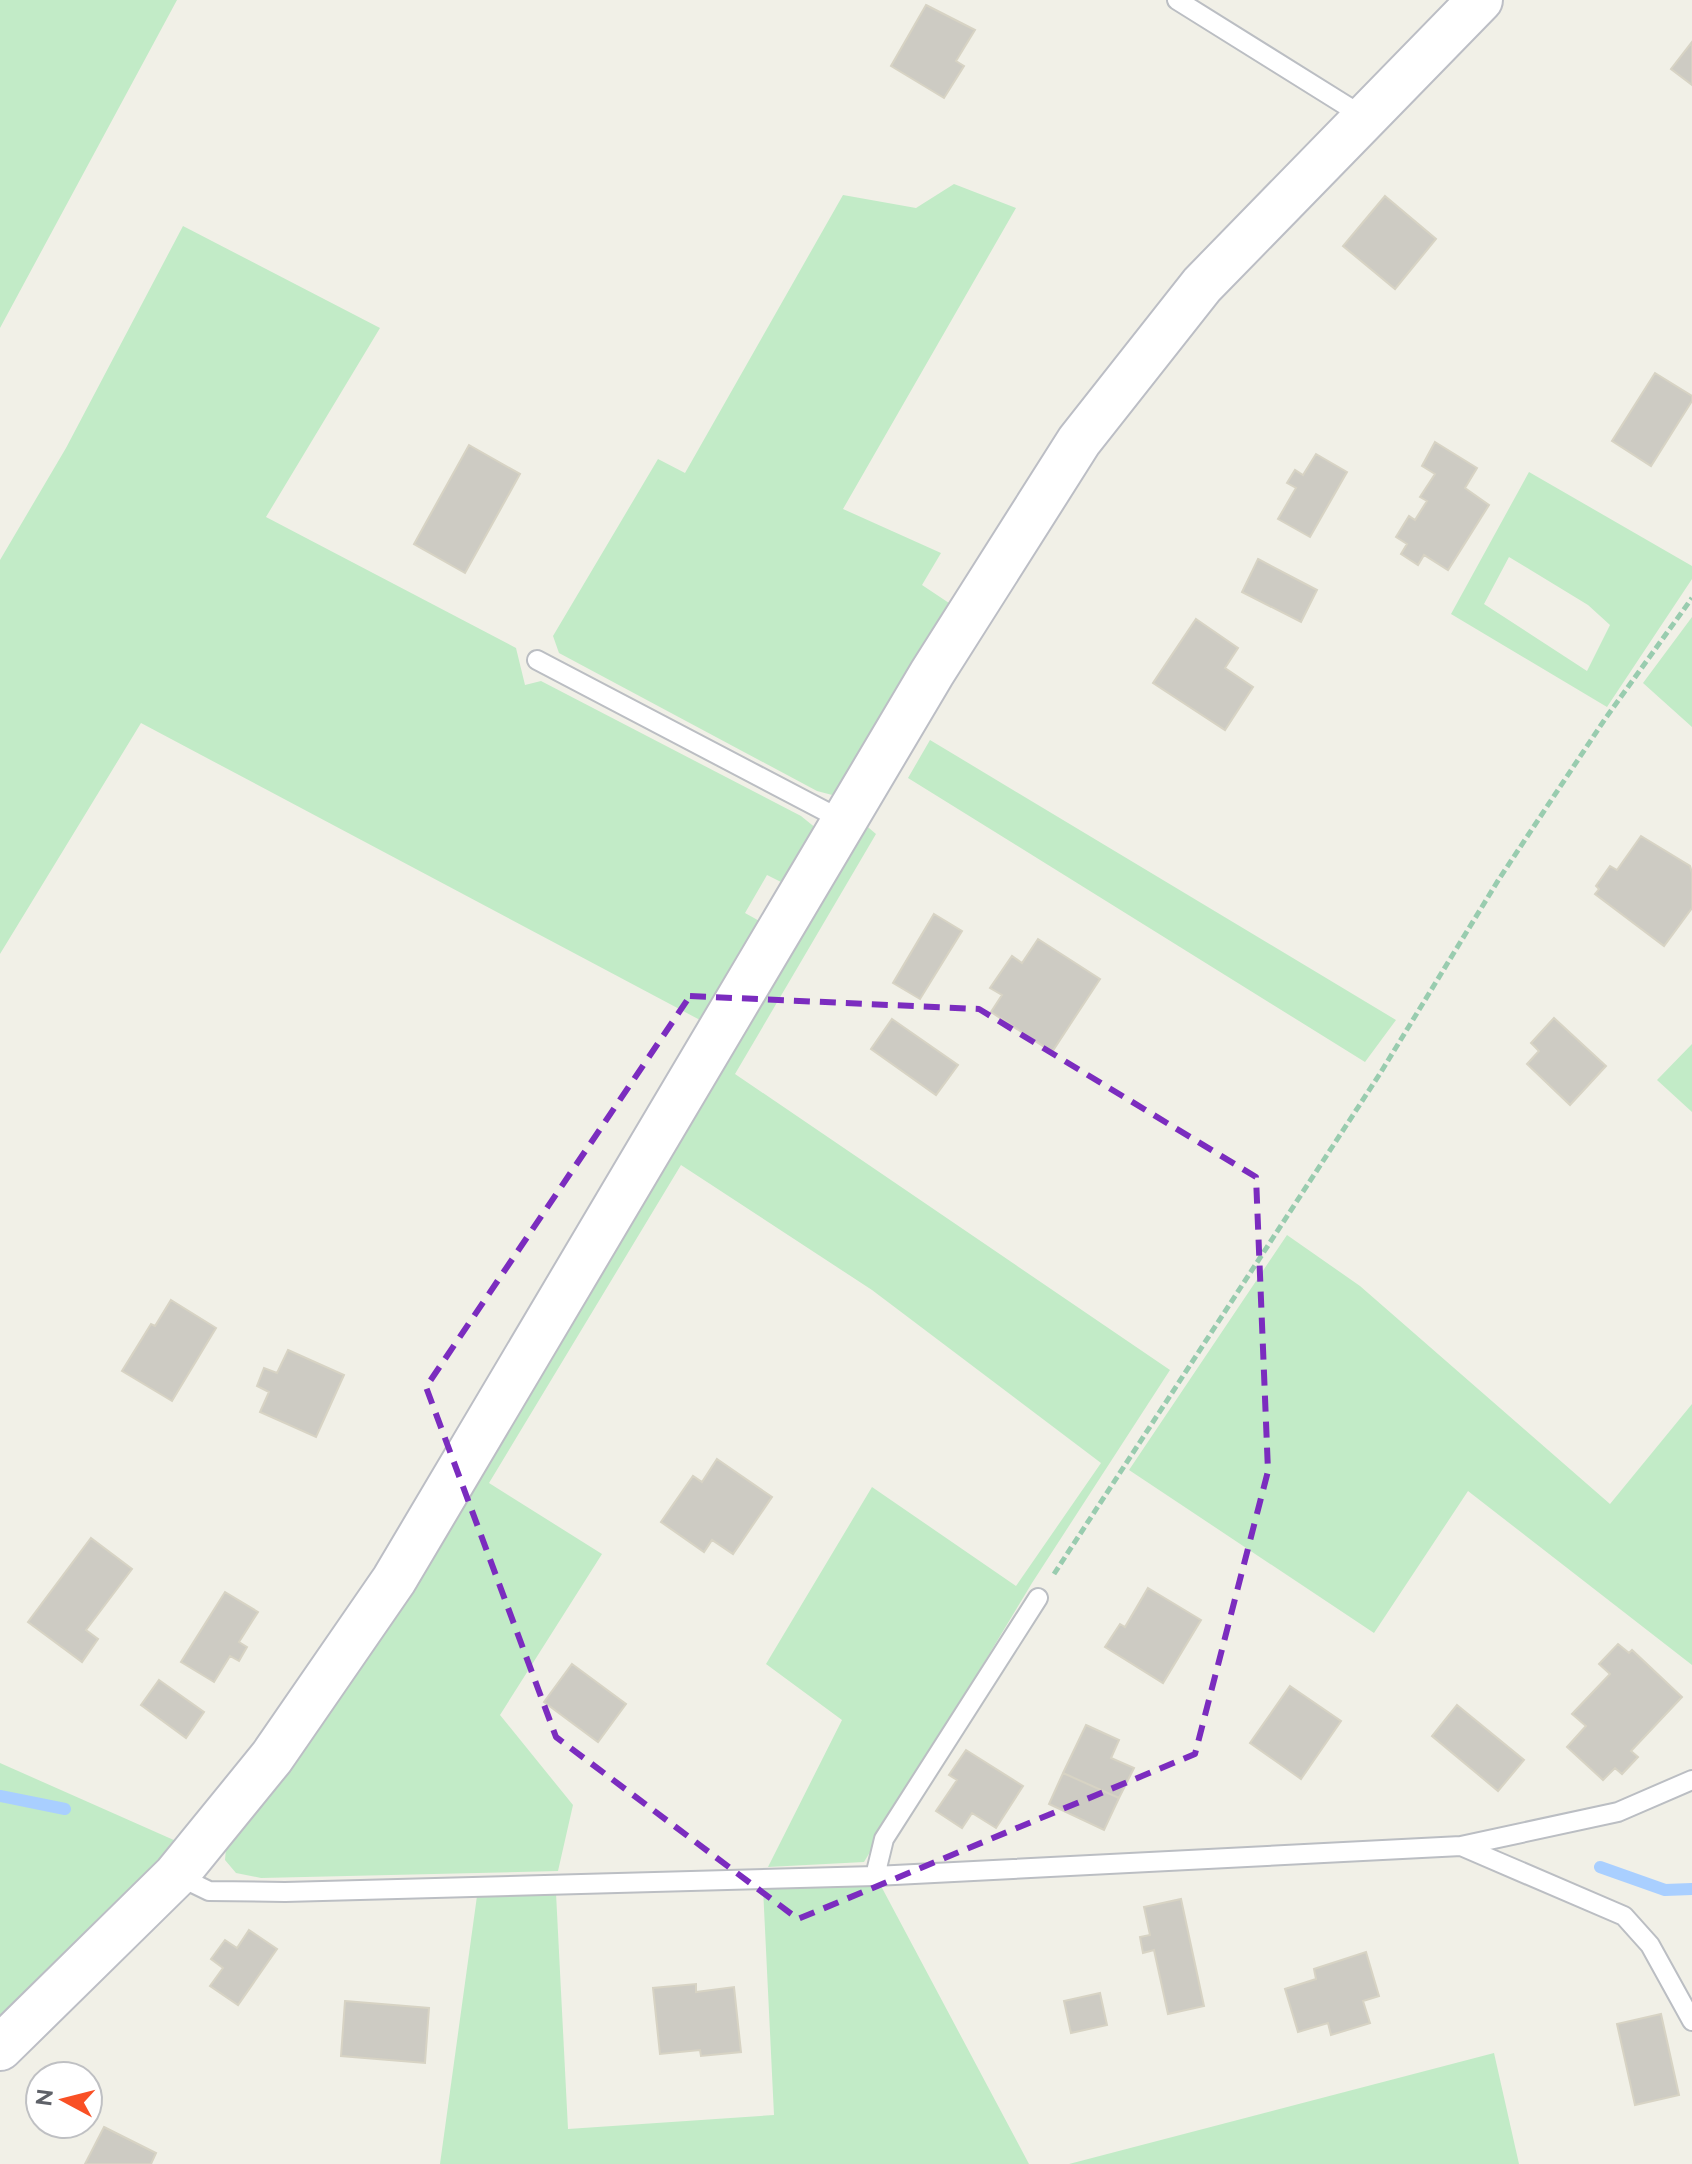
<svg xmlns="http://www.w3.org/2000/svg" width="1692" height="2164" font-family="Raleway,sans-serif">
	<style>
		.green { fill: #c2ebc7; fill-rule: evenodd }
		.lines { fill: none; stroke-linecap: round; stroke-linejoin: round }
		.stream { stroke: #a9cfff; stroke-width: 12 }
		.building { fill: #cdcbc3; stroke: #d7d3c4; stroke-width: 2 }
		.lane-casing { stroke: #bbbec3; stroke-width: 22 }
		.secondary-casing { stroke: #bcbec5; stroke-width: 48 }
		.path { stroke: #99ccaf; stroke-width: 5; stroke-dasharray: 8 4; stroke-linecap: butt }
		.lane { stroke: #fff; stroke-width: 18 }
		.secondary { stroke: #fff; stroke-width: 44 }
		.marked { fill: none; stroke: #7b2cbf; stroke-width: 6; stroke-dasharray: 16 10; stroke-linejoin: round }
	</style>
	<rect width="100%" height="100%" fill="#f1f0e7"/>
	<path class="green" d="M0 0H177L0 328Z
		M954 184 1016 208 843 509 941 553 922 585 949 603 836 796 817 791 559 653 553 636 658 459 685 473 843 195 916 208Z
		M183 226 380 328 266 517 516 648 525 685 541 681 801 816 817 829 783 883 767 875 745 913 763 923 700 1020 141 723 0 954V560L66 448Z
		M1529 472 1692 566V579L1607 707 1451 614ZM1509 557 1588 605 1610 625 1587 671 1484 604Z
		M1692 617V727L1643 683Z
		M930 740 1396 1020 1365 1062 908 778Z
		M862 822 876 834 735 1074 1170 1370 1032 1583 864 1862 768 1867 842 1720 766 1664 872 1487 1016 1586 1101 1463 872 1290 681 1165 489 1483 602 1554 500 1715 573 1805 558 1871 261 1878 236 1873 225 1860 226 1848 277 1786 347 1684Z
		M1692 1044V1112L1657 1080Z
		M1287 1235 1360 1286 1610 1504 1692 1404V1665L1468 1491 1374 1633 1129 1470Z
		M0 1763 176 1841 0 2024Z
		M881 1886 1029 2164H440L477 1896 556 1893 568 2129 774 2115 763 1888Z
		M1494 2053 1519 2164H1069Z"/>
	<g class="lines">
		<path class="stream" d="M0 1796 65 1809
			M1600 1867 1665 1890 1692 1889"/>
	</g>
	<path class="building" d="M926 5 975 30 956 61 964 66 944 98 891 66Z
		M1692 42V85L1671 69Z
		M1385 196 1436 239 1395 289 1343 246Z
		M1655 373 1692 396V401L1651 466 1612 441Z
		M1435 442 1477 468 1465 488 1489 505 1448 570 1424 555 1418 565 1401 554 1407 544 1396 537 1409 516 1415 520 1427 501 1420 497 1435 474 1422 466Z
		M469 445 520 474 465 573 414 544Z
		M1316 454 1347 472 1310 537 1278 519 1296 488 1287 483 1295 470 1303 475Z
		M1258 559 1317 590 1301 622 1242 592Z
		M1196 619 1238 648 1225 668 1253 687 1225 730 1153 683Z
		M1641 836 1690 866 1692 873V908L1664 946 1595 894 1599 889 1596 886 1610 866 1617 870Z
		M934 914 962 931 920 999 893 983Z
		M1038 939 1100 979 1052 1052 991 1012 1002 995 990 988 1012 956 1022 963Z
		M1554 1018 1606 1066 1570 1105 1527 1064 1539 1051 1531 1043Z
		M892 1019 958 1065 936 1095 871 1049Z
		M171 1300 216 1328 172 1401 122 1371 151 1324 155 1326Z
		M288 1350 344 1375 316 1437 260 1412 269 1392 257 1386 264 1368 277 1373Z
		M717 1459 772 1497 733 1554 712 1540 704 1552 661 1522 693 1476 702 1482Z
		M91 1538 132 1569 86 1630 98 1639 82 1662 28 1622Z
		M1148 1588 1201 1620 1163 1683 1105 1647 1120 1624 1125 1627Z
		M225 1592 258 1612 239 1642 247 1647 239 1661 230 1656 214 1682 181 1662Z
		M1618 1644 1629 1653 1632 1650 1682 1697 1631 1751 1638 1757 1622 1774 1615 1768 1603 1780 1567 1747 1586 1726 1572 1714 1610 1674 1599 1664Z
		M572 1664 626 1704 598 1742 544 1702Z
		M159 1680 204 1712 186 1738 141 1705Z
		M1290 1686 1341 1721 1301 1779 1250 1743Z
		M1457 1705 1524 1760 1498 1791 1432 1736Z
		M1086 1725 1119 1740 1111 1758 1134 1768 1119 1798 1063 1773Z
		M966 1750 1023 1786 996 1828 972 1813 962 1828 936 1811 957 1780 949 1775Z
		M1063 1773 1119 1798 1104 1830 1049 1804Z
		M1181 1899 1204 2006 1168 2014 1154 1950 1143 1953 1140 1937 1150 1935 1144 1907Z
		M249 1930 277 1949 238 2005 210 1986 223 1968 211 1959 225 1940 237 1948Z
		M1366 1952 1379 1996 1363 2001 1370 2023 1331 2035 1328 2023 1298 2032 1285 1989 1316 1979 1314 1969Z
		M696 1984V1992L734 1987 741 2052 701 2056 700 2050 660 2054 653 1988Z
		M1100 1993 1107 2025 1071 2033 1064 2001Z
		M345 2001 429 2008 425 2063 341 2056Z
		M1661 2014 1679 2095 1635 2105 1617 2024Z
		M104 2127 156 2153 151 2164H85Z"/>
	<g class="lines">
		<g class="lane-casing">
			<path id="lane" d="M1177 0 1366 118
				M537 660 844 821
				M1461 1846 1624 1916 1650 1945 1692 2021
				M176 1875 209 1891 285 1892 875 1876 1461 1846 1618 1812 1692 1780
				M875 1876 884 1839 1038 1598"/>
		</g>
		<g class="secondary-casing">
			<path id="secondary" d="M0 2048 176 1875 272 1757 394 1580 932 673 1079 441 1202 285 1480 0"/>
		</g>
		<path class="path" d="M1054 1574 1381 1072 1499 879 1605 719 1692 598"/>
		<use href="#lane" class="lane"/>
		<use href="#secondary" class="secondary"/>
	</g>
	<path class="marked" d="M690 996 979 1009 1256 1177 1268 1471 1195 1754 798 1919 556 1737 426 1387Z"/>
	<g transform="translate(64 2100) rotate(277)"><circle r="38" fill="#ffffff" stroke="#bfc0c3" stroke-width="2"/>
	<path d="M0-6L14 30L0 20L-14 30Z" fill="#f95025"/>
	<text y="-12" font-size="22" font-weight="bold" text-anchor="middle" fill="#5e6168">N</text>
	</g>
</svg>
